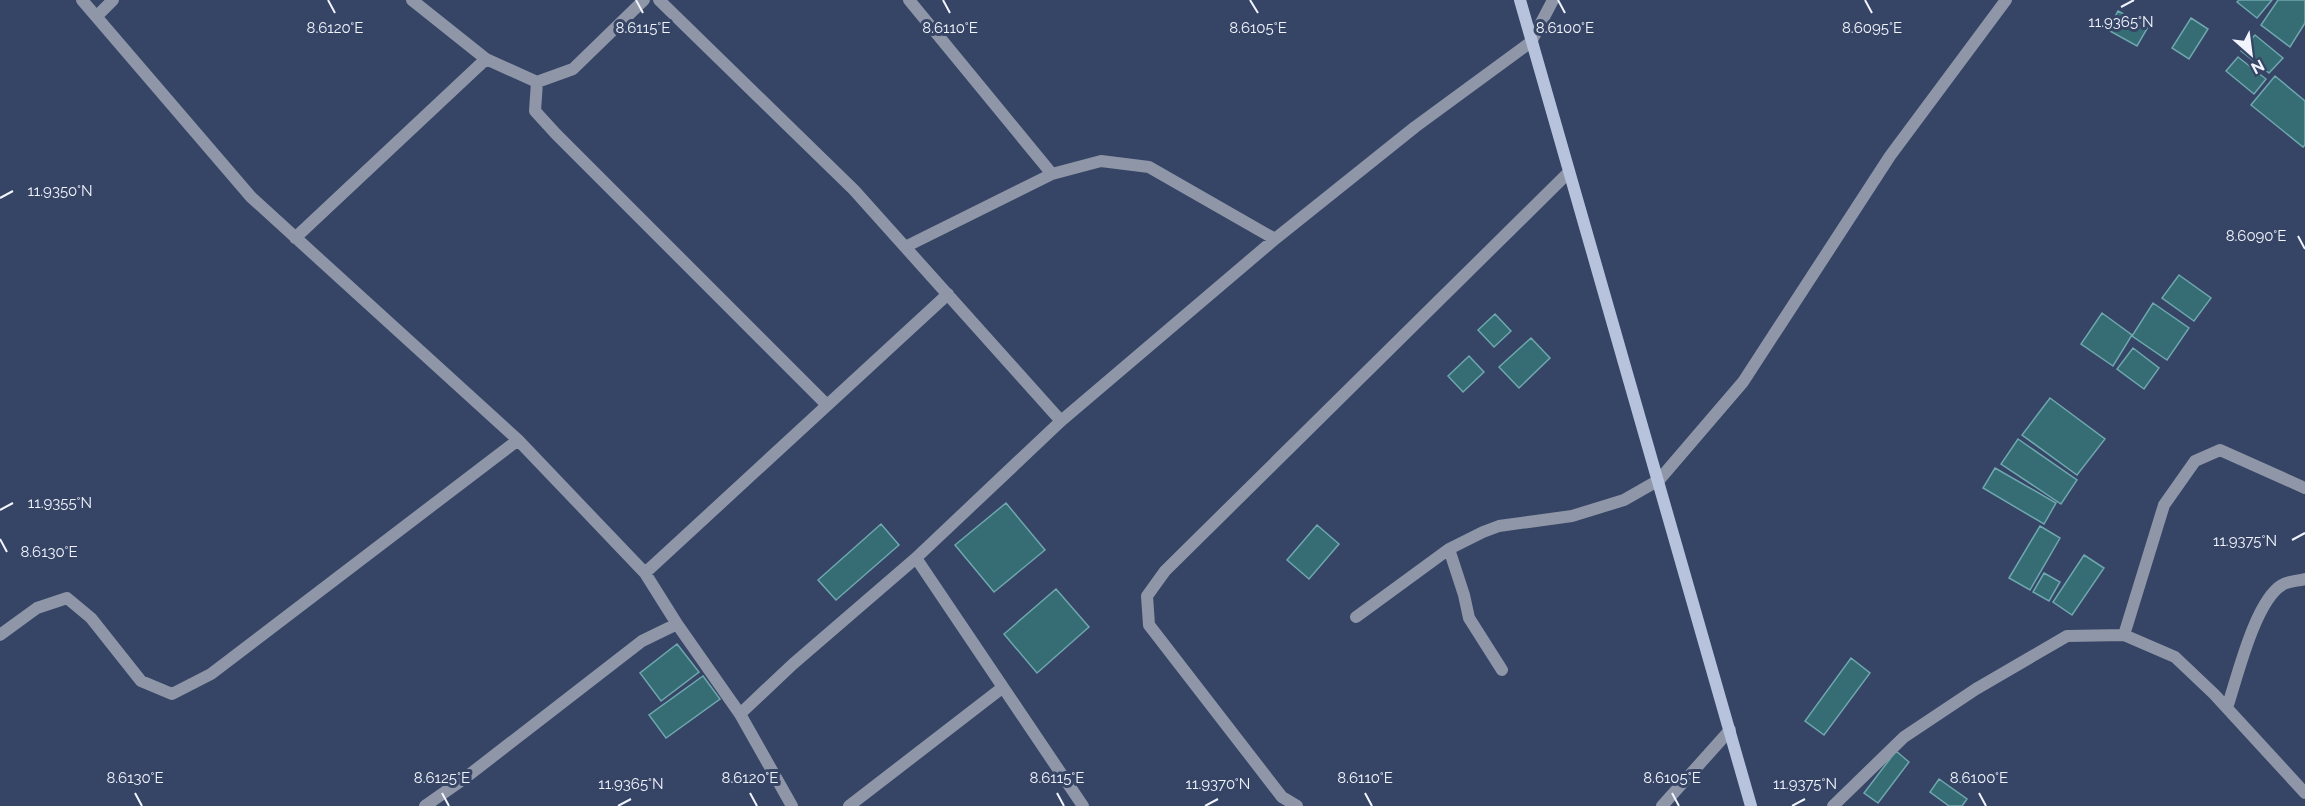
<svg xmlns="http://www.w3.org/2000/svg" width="2305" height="806" font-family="Raleway,sans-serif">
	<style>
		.building { fill: #366d74; stroke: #6fa7ae; stroke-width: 1.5 }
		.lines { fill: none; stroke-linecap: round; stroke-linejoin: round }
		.street { stroke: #8e96a7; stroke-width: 12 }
		.secondary { stroke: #b7c3dd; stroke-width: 12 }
		.ticks { fill: none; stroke: #f1f4fd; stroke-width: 2 }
		.ticks-label { font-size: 15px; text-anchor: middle; fill: #f1f4fd; stroke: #364465; stroke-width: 6; stroke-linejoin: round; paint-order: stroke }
	</style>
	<rect width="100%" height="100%" fill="#364465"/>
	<path class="building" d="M2239 0H2272L2257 18 2237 2Z
		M2278 0H2305V23L2290 47 2261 25Z
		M2118 11 2148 27 2137 46 2108 30Z
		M2191 18 2208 29 2189 59 2172 48Z
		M2255 35 2283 58 2269 73 2241 51Z
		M2238 57 2266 79 2254 94 2226 71Z
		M2275 76 2305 101V145L2303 147 2251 105Z
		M2179 275 2211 298 2194 321 2162 298Z
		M2153 303 2189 328 2167 360 2132 336Z
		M2102 313 2132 335 2113 366 2081 344Z
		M1495 314 1511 331 1494 347 1478 330Z
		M1531 338 1550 358 1519 388 1499 367Z
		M2133 348 2159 368 2144 389 2117 369Z
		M1469 356 1484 372 1463 392 1448 376Z
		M2050 398 2105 439 2077 475 2022 435Z
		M2018 439 2077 480 2061 504 2001 464Z
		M1995 468 2056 503 2044 524 1983 488Z
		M1006 503 1045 550 994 592 955 545Z
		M881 524 899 545 836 600 818 580Z
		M1317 525 1339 544 1309 579 1287 560Z
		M2040 526 2060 538 2030 590 2009 578Z
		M2084 555 2104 568 2072 615 2053 602Z
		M2044 573 2060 582 2049 601 2033 592Z
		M1056 589 1089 627 1037 673 1004 634Z
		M677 644 699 672 661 701 640 673Z
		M1851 658 1870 673 1824 735 1805 721Z
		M703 676 720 699 666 738 649 715Z
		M1896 751 1909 762 1878 803 1864 793Z
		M1939 779 1967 799 1962 806H1949L1930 792Z"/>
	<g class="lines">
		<path class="street" d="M82 0 251 197 518 440 645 573 677 624
			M412 0 486 59 537 82 573 69 644 0
			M659 0 854 190 1061 421
			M909 0 1052 174
			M97 16 113 0
			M537 82 535 111 556 134 827 405
			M295 238 486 59
			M905 247 1052 174 1101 161 1149 167 1275 239
			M1449 549 1464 595 1469 618 1502 670
			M916 558 1083 806
			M645 573 948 294
			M1356 617 1449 549 1483 532 1499 526 1572 516 1624 500 1659 480 1743 382 1890 156 2006 0
			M0 635 37 608 67 598 91 618 141 681 172 694 211 674 518 440
			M2124 635 2164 505 2195 461 2220 450 2305 488
			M2227 708C2237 678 2255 601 2282 585 2288 581 2298 581 2305 579
			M425 806 465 778 642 641 677 624 740 714
			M792 806 740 714 793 664 916 558 1061 421 1275 239 1415 127 1531 42 1553 0
			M849 806 1002 688
			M1297 806 1282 797 1149 625 1147 596 1165 571 1569 172
			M1662 806 1730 730
			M1833 806 1904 737 1976 689 2067 636 2124 635 2175 657 2214 694 2305 793"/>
		<path class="secondary" d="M1520 0 1751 806"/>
	</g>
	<path class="ticks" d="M328 0 335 13M636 0 643 13M943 0 950 13M1250 0 1258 13M1558 0 1565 13M1865 0 1872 13M2121 7 2134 0M0 198 13 191M2298 236 2305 249M0 510 13 503M0 539 7 552M2292 540 2305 533M135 793 142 806M442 793 449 806M750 793 757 806M1057 793 1064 806M1365 793 1372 806M1672 793 1679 806M1979 793 1986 806M618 806 631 799M1205 806 1218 799M1792 806 1805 799"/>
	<g class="ticks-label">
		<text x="2121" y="27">11.9365°N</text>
		<text x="335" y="33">8.6120°E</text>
		<text x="643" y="33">8.6115°E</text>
		<text x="950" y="33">8.6110°E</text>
		<text x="1565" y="33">8.6100°E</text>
		<text x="1872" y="33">8.6095°E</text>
		<text x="1258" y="33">8.6105°E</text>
		<text x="60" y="196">11.9350°N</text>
		<text x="2256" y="241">8.6090°E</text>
		<text x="60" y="508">11.9355°N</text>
		<text x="2245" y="546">11.9375°N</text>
		<text x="49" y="557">8.6130°E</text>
		<text x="135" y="783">8.6130°E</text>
		<text x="442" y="783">8.6125°E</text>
		<text x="750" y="783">8.6120°E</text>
		<text x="1057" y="783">8.6115°E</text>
		<text x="1365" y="783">8.6110°E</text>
		<text x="1672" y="783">8.6105°E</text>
		<text x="1979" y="783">8.6100°E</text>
		<text x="631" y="789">11.9365°N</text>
		<text x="1218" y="789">11.9370°N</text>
		<text x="1805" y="789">11.9375°N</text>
	</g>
	<g transform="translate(2251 54) rotate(152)" stroke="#364465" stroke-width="4.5" paint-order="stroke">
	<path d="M0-4.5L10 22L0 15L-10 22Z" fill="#f1f4fd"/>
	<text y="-9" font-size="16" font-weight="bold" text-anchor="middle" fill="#f1f4fd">N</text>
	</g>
</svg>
